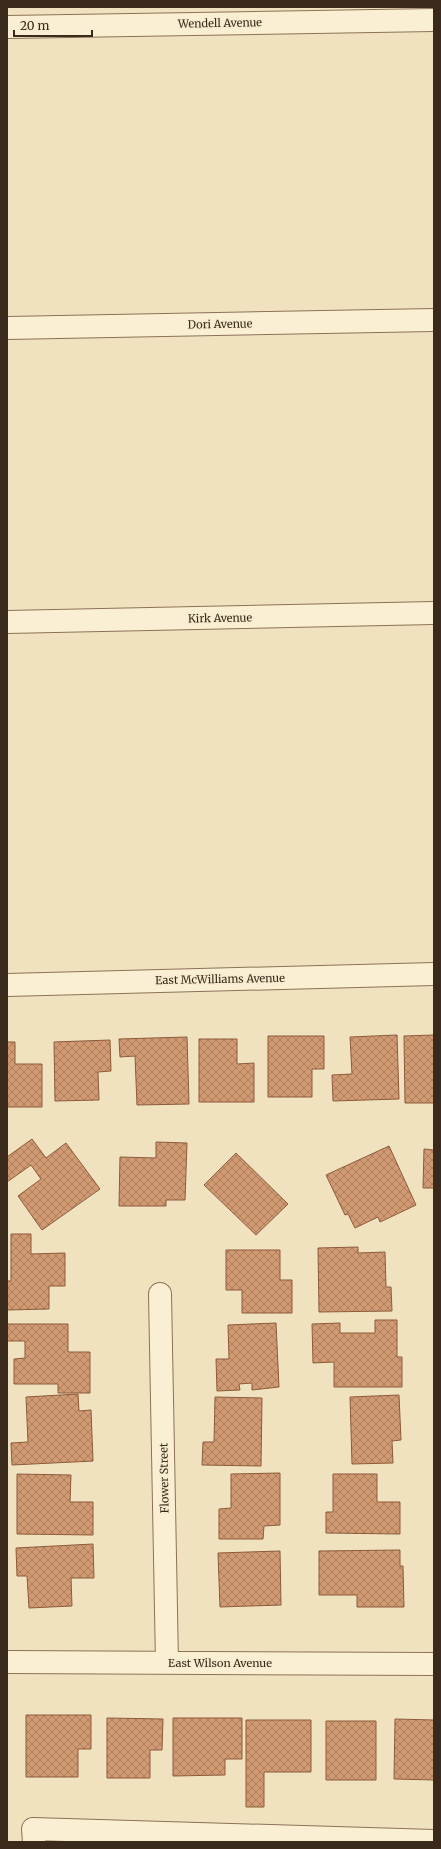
<svg xmlns="http://www.w3.org/2000/svg" width="441" height="1849" font-family="Merriweather,serif">
	<style>
		.building { fill: url(#building-cross-hatch); stroke: #8c5b3a }
		.lines { fill: none; stroke-linecap: round; stroke-linejoin: round }
		.minor-casing { stroke: #8b7256; stroke-width: 24 }
		.minor { stroke: #fbefd3; stroke-width: 22 }
		.labels { text-anchor: middle; dominant-baseline: central; stroke-width: 3; stroke-linejoin: round; paint-order: stroke }
		.street-label { font-size: 11px; fill: #392a1c; stroke: #f8eccf }
	</style>
	<defs>
		<pattern id="building-cross-hatch" width="8" height="8" patternUnits="userSpaceOnUse"><rect width="8" height="8" fill="#d29a72"/><path d="M0 0l8 8M0 8l8-8" fill="none" stroke="#ab7e5d"/></pattern>
	</defs>
	<rect width="100%" height="100%" fill="#f1e2bf"/>
	<path class="building" d="M397 1035 399 1099 333 1101 332 1075 352 1074 350 1037Z
		M434 1035V1103H405L404 1036Z
		M268 1036H324V1069H312V1097H268Z
		M187 1037 189 1104 137 1105 135 1056 120 1057 119 1039Z
		M199 1039H237V1064L254 1063V1102H199Z
		M110 1040 111 1071 98 1072 99 1100 55 1101 54 1042Z
		M7 1042H15V1064H42V1107H7Z
		M32 1139 46 1158 66 1143 100 1189 42 1230 18 1196 41 1179 31 1165 7 1182V1157Z
		M156 1142 187 1143 185 1200H166V1206H119L120 1157 156 1158Z
		M389 1146 416 1205 380 1222 378 1217 355 1228 348 1214 345 1215 326 1175Z
		M424 1149 434 1150V1188H423Z
		M236 1153 288 1204 256 1235 204 1185Z
		M11 1234H31V1254L65 1253V1286H49V1309L7 1310V1281H11Z
		M358 1247V1253L385 1252 386 1287H391L392 1311 319 1312 318 1248Z
		M226 1250H280V1280H292V1313H242V1290H226Z
		M375 1320H397V1357H402V1387H334V1362L313 1363 312 1324 340 1323V1333H375Z
		M276 1323 279 1387 252 1390V1383L239 1384 240 1390 217 1391 216 1359H229L228 1325Z
		M7 1324H68V1352H90V1393H58V1384H14V1359L25 1358V1341H7Z
		M78 1394 79 1411 91 1410 93 1461 12 1465 11 1443 28 1442 26 1397Z
		M399 1395 401 1440 392 1441 393 1463 352 1464 350 1397Z
		M215 1397 262 1398 261 1466 202 1465 203 1442H214Z
		M280 1473V1525L264 1526 263 1539H219V1509L231 1508V1474Z
		M17 1474 71 1475 70 1502H93V1535L17 1534Z
		M333 1474H377V1502H400V1534L326 1533V1512H333Z
		M93 1544 94 1578H71L72 1606 29 1608 27 1576H17L16 1548Z
		M400 1550V1566H403L404 1607H357V1595H319V1551Z
		M280 1551 281 1605 220 1607 218 1553Z
		M26 1715H91V1749H78V1777H26Z
		M107 1718 163 1719 162 1750H150V1778H107Z
		M173 1718H242V1759H225V1775L173 1776Z
		M395 1719 434 1720V1780L394 1779Z
		M246 1720H311V1772H264V1807H246Z
		M326 1721H376V1780H326Z"/>
	<g class="lines">
		<g class="minor-casing">
			<path id="minor" d="M7 27 434 20
				M7 328 434 320
				M7 622 434 613
				M7 985 434 974
				M160 1294 167 1663
				M7 1662 434 1664
				M34 1842 33 1829 434 1841"/>
		</g>
		<use href="#minor" class="minor"/>
	</g>
	<g class="labels">
		<g class="street-label">
			<text transform="translate(220 23) rotate(-1)">Wendell Avenue</text>
			<text transform="translate(220 324) rotate(-1)">Dori Avenue</text>
			<text transform="translate(220 618) rotate(-1)">Kirk Avenue</text>
			<text transform="translate(220 979) rotate(-1)">East McWilliams Avenue</text>
			<text transform="translate(164 1478) rotate(-91)">Flower Street</text>
			<text x="220" y="1663">East Wilson Avenue</text>
		</g>
	</g>
	<rect width="441" height="1849" fill="none" stroke="#392a1c" stroke-width="16"/>
	<path d="M14 30v6h78v-6" fill="none" stroke="#392a1c" stroke-width="2"/>
	<text x="20" y="30" font-size="12" fill="#392a1c" stroke="#f8eccf" stroke-width="3" paint-order="stroke">20 m</text>
</svg>
